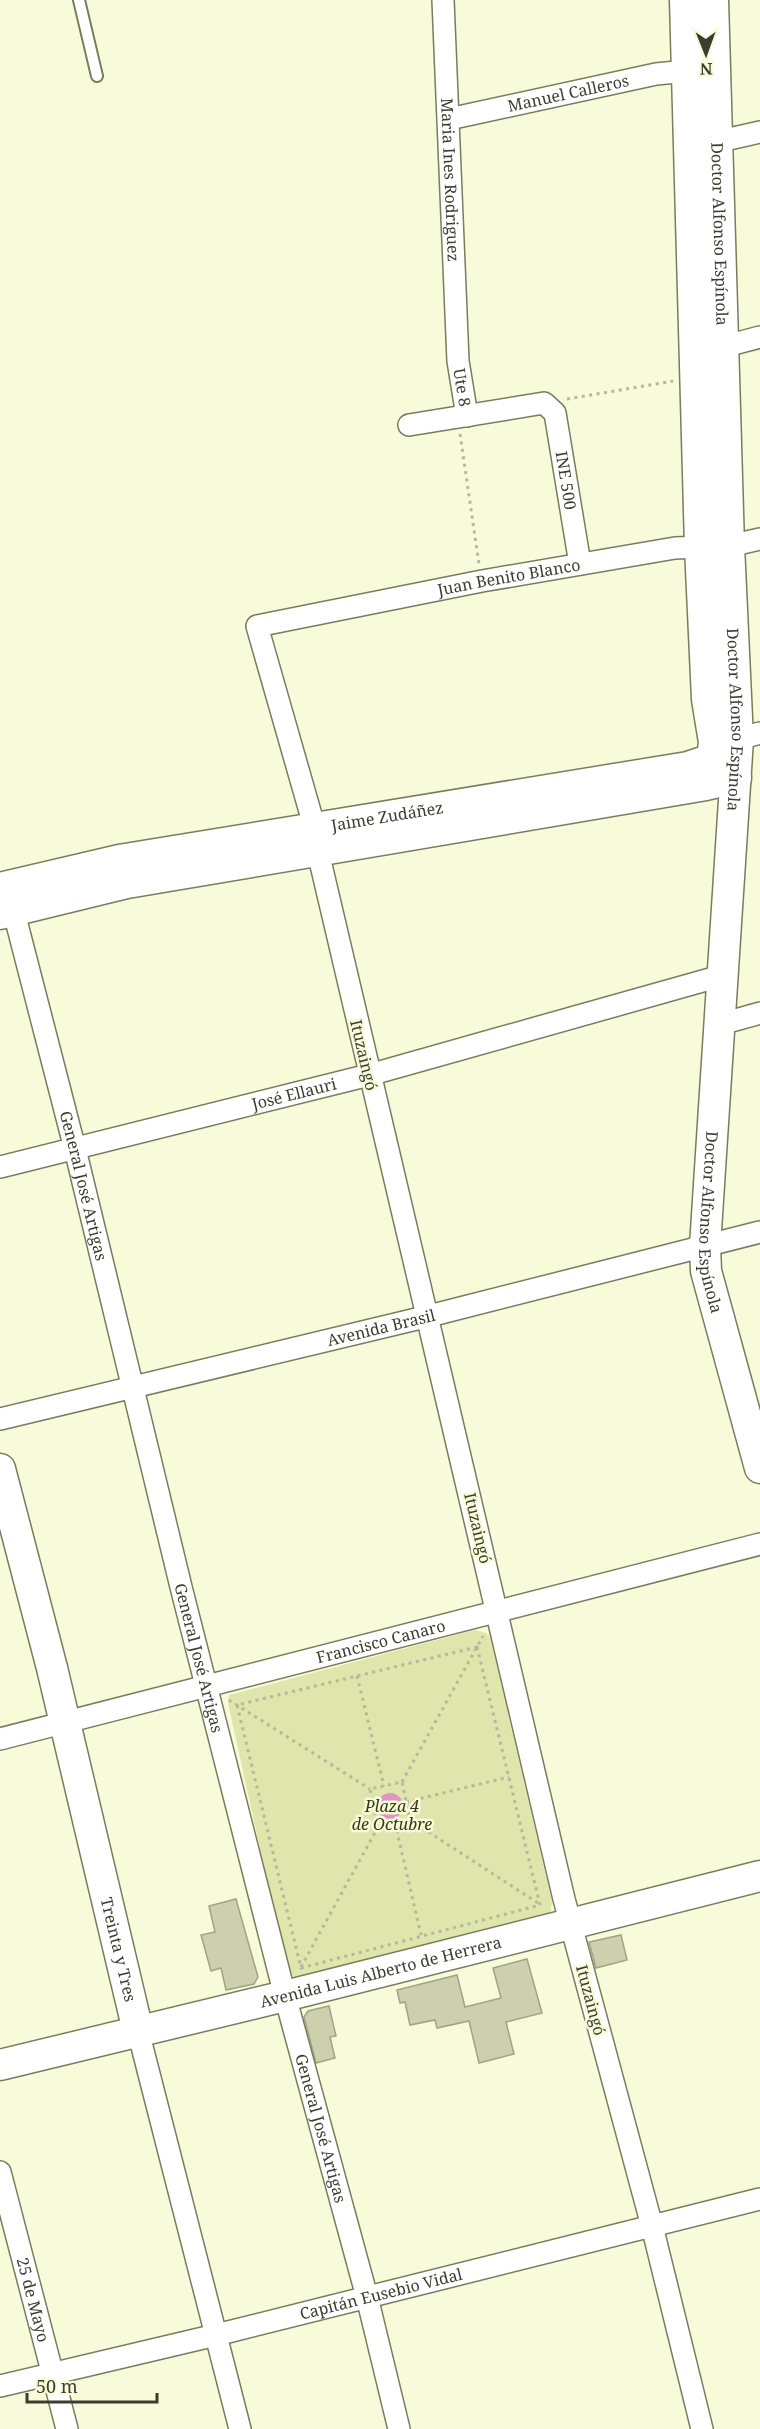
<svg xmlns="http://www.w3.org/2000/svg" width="760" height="2429" font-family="'Noto Serif',serif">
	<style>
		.green { fill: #dfe5ab }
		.water { fill: #e095c1 }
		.building { fill: #cdd0af; stroke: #a0a484; stroke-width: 1.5 }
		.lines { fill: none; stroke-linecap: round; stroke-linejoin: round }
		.lane-casing { stroke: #797c5d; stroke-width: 14 }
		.street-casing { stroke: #797c5d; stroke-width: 24 }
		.secondary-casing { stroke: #797c5d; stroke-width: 33 }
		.path { stroke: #b5b89d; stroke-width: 3; stroke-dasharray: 3 4.5; stroke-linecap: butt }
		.lane { stroke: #fff; stroke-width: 10 }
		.street { stroke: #fff; stroke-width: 21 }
		.secondary { stroke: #fff; stroke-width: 30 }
		.labels { text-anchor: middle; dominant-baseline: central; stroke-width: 5; stroke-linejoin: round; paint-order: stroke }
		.street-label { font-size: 16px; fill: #3b3d2f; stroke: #f7fbd9 }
		.park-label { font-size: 16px; font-style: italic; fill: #373916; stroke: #f7fbd9 }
	</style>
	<rect width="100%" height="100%" fill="#f7fbd9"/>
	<path class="green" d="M475 1630 486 1633 490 1638 552 1902 550 1915 298 1980 287 1971 228 1703 229 1695Z"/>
	<path class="water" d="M377 1806a13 13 0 1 1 26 0a13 13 0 1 1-26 0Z"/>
	<path class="building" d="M236 1899 258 1977 254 1984 226 1990 221 1968 211 1971 201 1935 215 1932 209 1906Z
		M621 1935 627 1960 596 1968 589 1942Z
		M527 1959 542 2013 506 2022 514 2054 479 2063 469 2021 437 2028 435 2020 410 2025 405 2002 400 2003 397 1990 457 1975 465 2007 501 1998 493 1968Z
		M329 2006 336 2036 330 2037 335 2058 316 2063 304 2017 308 2011Z"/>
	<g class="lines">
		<g class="lane-casing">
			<path id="lane" d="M79 0 97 76"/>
		</g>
		<g class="street-casing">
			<g id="street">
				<path id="s1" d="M443 0 458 361 467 416"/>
				<path id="s2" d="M449 119 656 74 687 71"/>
				<path d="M716 142 760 132"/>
				<path d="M722 347 760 337"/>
				<path id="s3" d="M409 425 544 403 555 413 580 564"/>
				<path d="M738 739 760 733"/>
				<path id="s4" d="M10 897 75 1149 181 1587 285 1996 367 2297 399 2429"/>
				<path d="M721 1024 760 1013"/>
				<path id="s5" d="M0 1167 369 1075 724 975"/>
				<path id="s6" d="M0 1419 429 1316 760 1232"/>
				<path id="s7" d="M0 1739 760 1544"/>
				<path d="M138 2031 240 2429"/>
				<path id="s8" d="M0 2172 67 2429"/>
				<path id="s9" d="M0 2386 216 2335 760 2199"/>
				<path id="s10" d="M702 2429 652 2226 564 1899 318 852 315 829 257 626 482 581 675 548 729 546 760 539"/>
			</g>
		</g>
		<g class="secondary-casing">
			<g id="secondary">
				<path id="s11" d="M713 0 729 546 738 739 705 1246 706 1271 760 1468"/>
				<path id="s12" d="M0 888 119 860 688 767 712 759 714 742 707 699 700 547 685 0"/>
				<path d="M0 914 127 883 706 785 736 778"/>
				<path id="s13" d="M0 1469 52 1668 138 2031"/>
				<path id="s14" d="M0 2065 285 1996 760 1876"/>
			</g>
		</g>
		<path class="path" d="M567 399 673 381
			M460 434 479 564
			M477 1647 540 1905 301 1968 237 1705Z
			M357 1676 384 1786
			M229 1700 370 1789
			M402 1782 483 1636
			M406 1802 509 1777
			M410 1820 378 1827 370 1789 402 1782 410 1820 541 1905
			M395 1823 421 1935
			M301 1967 378 1827"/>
		<use href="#lane" class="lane"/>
		<use href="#street" class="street"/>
		<use href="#secondary" class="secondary"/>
	</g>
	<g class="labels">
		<g class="street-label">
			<text stroke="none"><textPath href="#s2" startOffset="122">Manuel Calleros</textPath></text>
			<text stroke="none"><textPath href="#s1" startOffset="180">Maria Ines Rodriguez</textPath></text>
			<text stroke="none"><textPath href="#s11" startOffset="234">Doctor Alfonso Espínola</textPath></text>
			<text stroke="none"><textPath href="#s1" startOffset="388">Ute 8</textPath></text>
			<text stroke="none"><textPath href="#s3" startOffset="220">INE 500</textPath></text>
			<text stroke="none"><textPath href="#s10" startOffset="2114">Juan Benito Blanco</textPath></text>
			<text stroke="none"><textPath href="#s11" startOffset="720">Doctor Alfonso Espínola</textPath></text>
			<text stroke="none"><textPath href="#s12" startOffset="394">Jaime Zudáñez</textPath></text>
			<text transform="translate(364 1055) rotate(77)">Ituzaingó</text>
			<text stroke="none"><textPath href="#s5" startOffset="303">José Ellauri</textPath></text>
			<text stroke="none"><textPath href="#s4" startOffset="298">General José Artigas</textPath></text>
			<text stroke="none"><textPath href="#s11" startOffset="1224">Doctor Alfonso Espínola</textPath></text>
			<text stroke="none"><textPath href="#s6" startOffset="392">Avenida Brasil</textPath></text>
			<text transform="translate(478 1528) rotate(77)">Ituzaingó</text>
			<text stroke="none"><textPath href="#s7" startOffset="393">Francisco Canaro</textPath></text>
			<text stroke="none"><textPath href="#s4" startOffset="784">General José Artigas</textPath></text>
			<text stroke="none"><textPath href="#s13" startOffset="495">Treinta y Tres</textPath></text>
			<text stroke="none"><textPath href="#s14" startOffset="392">Avenida Luis Alberto de Herrera</textPath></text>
			<text transform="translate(591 2000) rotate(75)">Ituzaingó</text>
			<text stroke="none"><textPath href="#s4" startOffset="1270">General José Artigas</textPath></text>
			<text stroke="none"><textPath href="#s9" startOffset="392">Capitán Eusebio Vidal</textPath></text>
			<text stroke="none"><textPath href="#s8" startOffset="132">25 de Mayo</textPath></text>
		</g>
		<g class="park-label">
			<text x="392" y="1806">Plaza 4<tspan x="392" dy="18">de Octubre</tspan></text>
		</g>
	</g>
	<g transform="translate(706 54) rotate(179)" stroke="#f7fbd9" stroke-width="4.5" paint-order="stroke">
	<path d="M0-4.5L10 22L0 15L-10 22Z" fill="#3b3d2f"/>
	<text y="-9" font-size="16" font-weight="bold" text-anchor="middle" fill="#3b3d2f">N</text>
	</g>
	<path d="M27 2393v9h130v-9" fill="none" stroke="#3b3d2f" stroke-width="3"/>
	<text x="36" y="2393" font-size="18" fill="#3b3d2f" stroke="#f7fbd9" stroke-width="4.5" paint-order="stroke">50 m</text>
</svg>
